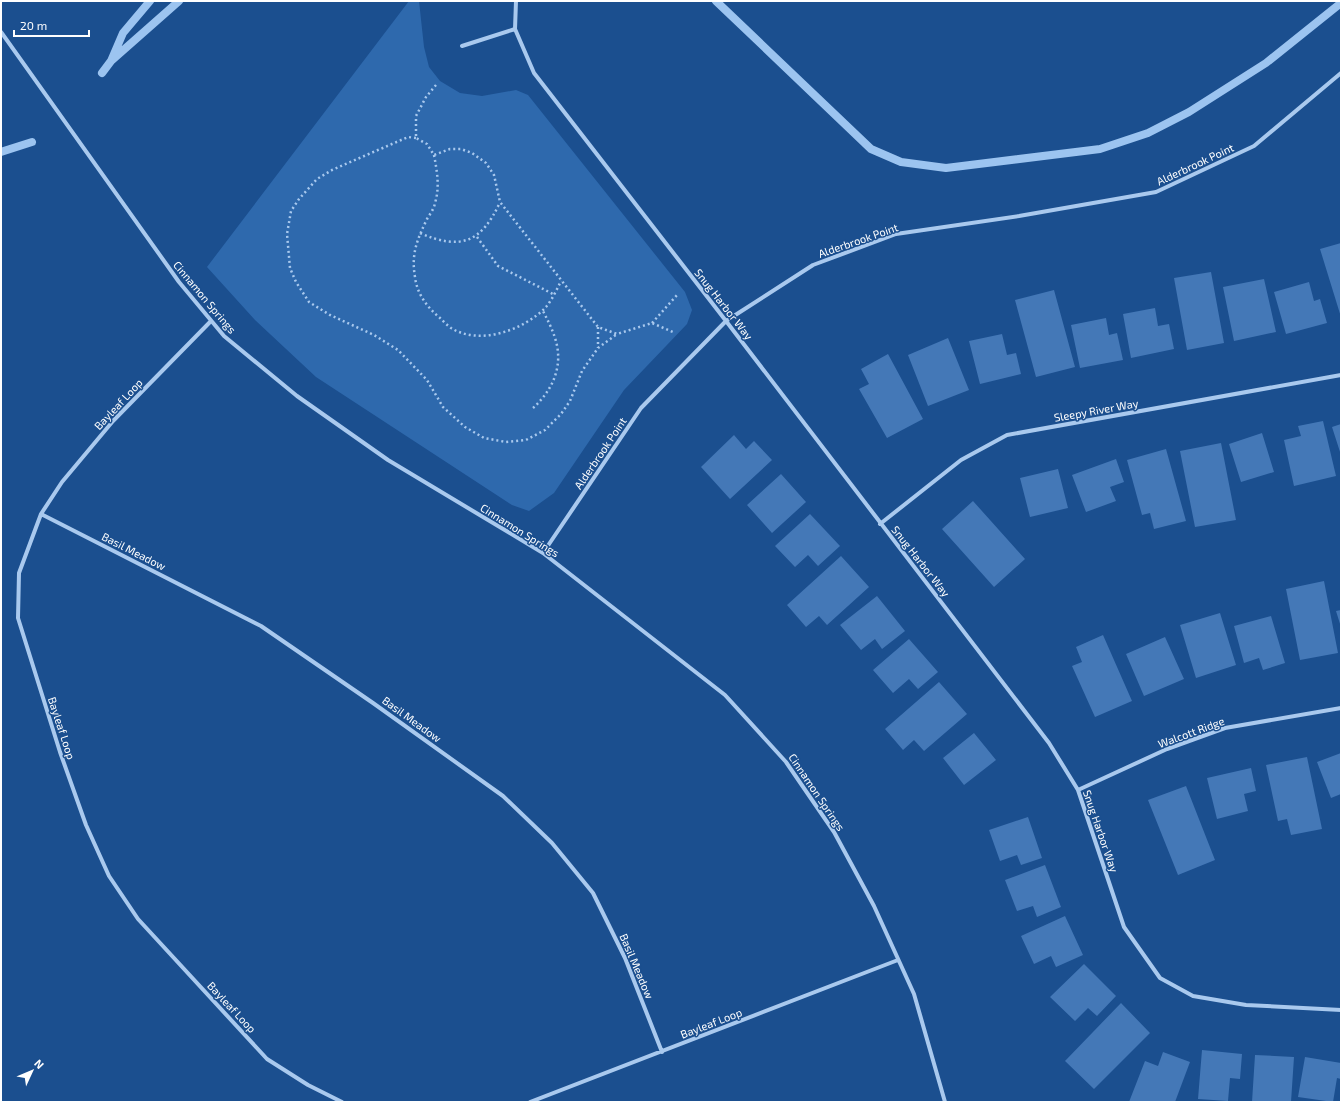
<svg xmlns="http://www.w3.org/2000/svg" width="1342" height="1103" font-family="'Exo 2',sans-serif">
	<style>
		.park { fill: #2e69ad }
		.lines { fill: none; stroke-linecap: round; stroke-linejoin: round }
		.stream { stroke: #9cc4f0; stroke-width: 8 }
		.building { fill: #4478b7 }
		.path { stroke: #a9c9ee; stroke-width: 2.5; stroke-dasharray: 2 3; stroke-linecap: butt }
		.minor { stroke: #a9c9ee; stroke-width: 4 }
		.labels { text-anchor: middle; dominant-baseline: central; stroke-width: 3; stroke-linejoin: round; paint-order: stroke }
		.street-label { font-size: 11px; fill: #fff; stroke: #1b4f8f }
	</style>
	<rect width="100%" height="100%" fill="#1b4f8f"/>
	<path class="park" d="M409 1H419L424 47 429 67 440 81 460 93 482 96 516 90 528 95 685 292 692 310 687 324 624 390 554 493 529 511 512 505 316 377 255 320 207 267Z"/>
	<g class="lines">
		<path class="stream" d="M716 1 871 149 901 162 946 168 1100 149 1148 133 1189 112 1266 63 1341 3
			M111 61 179 1
			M102 73 111 61 123 33 150 1
			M1 152 32 142"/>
	</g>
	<path class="building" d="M1341 243V317L1320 249Z
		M1211 272 1224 343 1187 350 1174 278Z
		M1264 279 1276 332 1234 341 1223 287Z
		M1309 282 1314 301 1320 299 1327 323 1286 334 1274 292Z
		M1054 290 1075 367 1036 377 1015 300Z
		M1155 308 1158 326 1169 324 1174 349 1131 358 1123 314Z
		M1106 318 1109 335 1117 333 1123 360 1080 368 1071 325Z
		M1002 334 1007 355 1016 353 1021 374 980 384 969 341Z
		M948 338 969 390 928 406 908 355Z
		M888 354 923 419 887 438 859 389 869 384 861 369Z
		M1323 421 1336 476 1294 486 1284 440 1301 436 1298 426Z
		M1341 424V455L1332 427Z
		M1262 433 1274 472 1241 482 1229 444Z
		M734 435 746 449 754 441 772 460 730 499 701 467Z
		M1221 443 1236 520 1195 527 1180 451Z
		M1166 449 1186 521 1154 529 1150 513 1142 515 1127 460Z
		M1116 459 1124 482 1110 487 1116 501 1086 512 1072 475Z
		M1058 469 1068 508 1030 517 1020 478Z
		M781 474 806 502 772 533 747 505Z
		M973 501 1025 559 994 587 942 529Z
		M810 514 840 546 818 566 808 555 795 567 775 546Z
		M841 556 869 587 827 625 819 616 806 627 787 605Z
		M1324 581 1338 653 1300 660 1286 589Z
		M877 596 905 631 882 649 875 639 861 650 840 625Z
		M1341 610V627L1336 611Z
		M1220 613 1236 665 1196 678 1180 625Z
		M1271 616 1285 663 1263 670 1259 658 1244 663 1234 626Z
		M1103 635 1132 701 1095 717 1072 666 1082 662 1076 647Z
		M1165 637 1184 679 1144 696 1126 654Z
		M909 639 938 672 918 689 909 679 893 693 873 670Z
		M939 682 967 714 924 751 914 740 903 750 885 729Z
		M974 733 996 760 964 785 943 758Z
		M1341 753V794L1331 798 1317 762Z
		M1307 757 1322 829 1291 835 1287 819 1278 821 1266 765Z
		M1251 768 1256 791 1244 794 1248 811 1217 819 1207 778Z
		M1186 786 1215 860 1178 875 1148 800Z
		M1028 817 1042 858 1021 865 1017 855 1000 861 989 830Z
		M1045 865 1061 907 1037 917 1033 906 1017 911 1005 880Z
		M1065 916 1083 955 1056 967 1051 956 1034 964 1021 936Z
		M1084 964 1116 996 1097 1016 1088 1008 1075 1021 1050 997Z
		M1121 1003 1150 1033 1094 1089 1065 1061Z
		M1202 1050 1242 1054 1240 1079 1230 1078 1228 1101 1198 1099Z
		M1163 1052 1190 1062 1175 1102H1129L1145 1061 1158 1066Z
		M1255 1055 1294 1057 1291 1102H1252Z
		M1305 1057 1341 1063V1079L1337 1078 1333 1102 1298 1097Z"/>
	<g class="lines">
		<path class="path" d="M436 85 426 97 416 116V138L427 144 434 155 450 149H461L472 153 486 163 494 175 500 202 598 327 617 334 652 323 675 333
			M416 138 408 137 332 170 317 179 299 199 291 211 287 234 290 268 296 282 309 302 330 315 374 335 398 350 427 380 443 407 465 427 484 438 506 442 526 440 545 430 561 414 570 401 582 371 598 348 617 334
			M434 155C437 171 440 187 435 203 434 209 430 214 427 219 417 240 411 254 415 277 417 294 427 307 440 318 443 321 447 325 451 328 480 346 524 330 546 307 552 300 557 289 561 281
			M420 233C461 251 482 242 500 202
			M477 237 498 266 553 294
			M652 323 678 294
			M598 327V348
			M533 408C553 390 564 365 555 338 552 328 547 319 542 309"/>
		<path class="minor" d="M516 1 515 29 534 73 726 321 1049 743 1078 790 1124 927 1160 978 1193 996 1246 1005 1341 1010
			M1 32 179 282 224 336 297 396 388 460 543 553 725 695 786 762 834 832 874 906 914 994 945 1102
			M462 46 515 29
			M211 321 113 421 62 482 41 514 19 573 18 618 60 752 86 825 109 876 138 919 267 1059 308 1085 342 1102
			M41 514 261 626 373 703 503 796 552 843 593 893 625 958 662 1052
			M880 524 961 460 1007 435 1341 375
			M543 553 641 408 726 321 813 265 896 234 1019 216 1156 192 1254 146 1341 73
			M1078 790 1167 749 1225 728 1341 708
			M530 1102 898 960"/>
	</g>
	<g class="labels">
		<g class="street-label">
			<text transform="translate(1195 164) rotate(-25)">Alderbrook Point</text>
			<text transform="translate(858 240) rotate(-19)">Alderbrook Point</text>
			<text transform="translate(205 297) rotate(50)">Cinnamon Springs</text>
			<text transform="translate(724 304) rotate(52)">Snug Harbor Way</text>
			<text transform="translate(118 404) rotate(-47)">Bayleaf Loop</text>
			<text transform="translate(1096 410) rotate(-10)">Sleepy River Way</text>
			<text transform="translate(600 453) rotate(-56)">Alderbrook Point</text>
			<text transform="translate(520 530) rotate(32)">Cinnamon Springs</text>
			<text transform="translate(134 551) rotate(27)">Basil Meadow</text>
			<text transform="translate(921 561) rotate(52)">Snug Harbor Way</text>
			<text transform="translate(412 719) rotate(36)">Basil Meadow</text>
			<text transform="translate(62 728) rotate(72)">Bayleaf Loop</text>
			<text transform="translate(1191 732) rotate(-20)">Walcott Ridge</text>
			<text transform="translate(817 792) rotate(56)">Cinnamon Springs</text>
			<text transform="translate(1101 831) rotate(71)">Snug Harbor Way</text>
			<text transform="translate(637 966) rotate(67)">Basil Meadow</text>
			<text transform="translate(232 1007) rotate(47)">Bayleaf Loop</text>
			<text transform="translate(711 1023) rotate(-21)">Bayleaf Loop</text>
		</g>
	</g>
	<rect width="1342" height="1103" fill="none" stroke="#ffffff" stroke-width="4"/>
	<g transform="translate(32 1071) rotate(46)" stroke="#1b4f8f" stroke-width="3" paint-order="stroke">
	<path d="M0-3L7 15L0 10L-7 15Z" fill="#ffffff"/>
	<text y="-6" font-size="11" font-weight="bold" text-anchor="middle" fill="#ffffff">N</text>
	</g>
	<path d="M14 30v6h75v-6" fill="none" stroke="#ffffff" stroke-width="2"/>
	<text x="20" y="30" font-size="12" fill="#ffffff" stroke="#1b4f8f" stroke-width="3" paint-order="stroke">20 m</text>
</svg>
